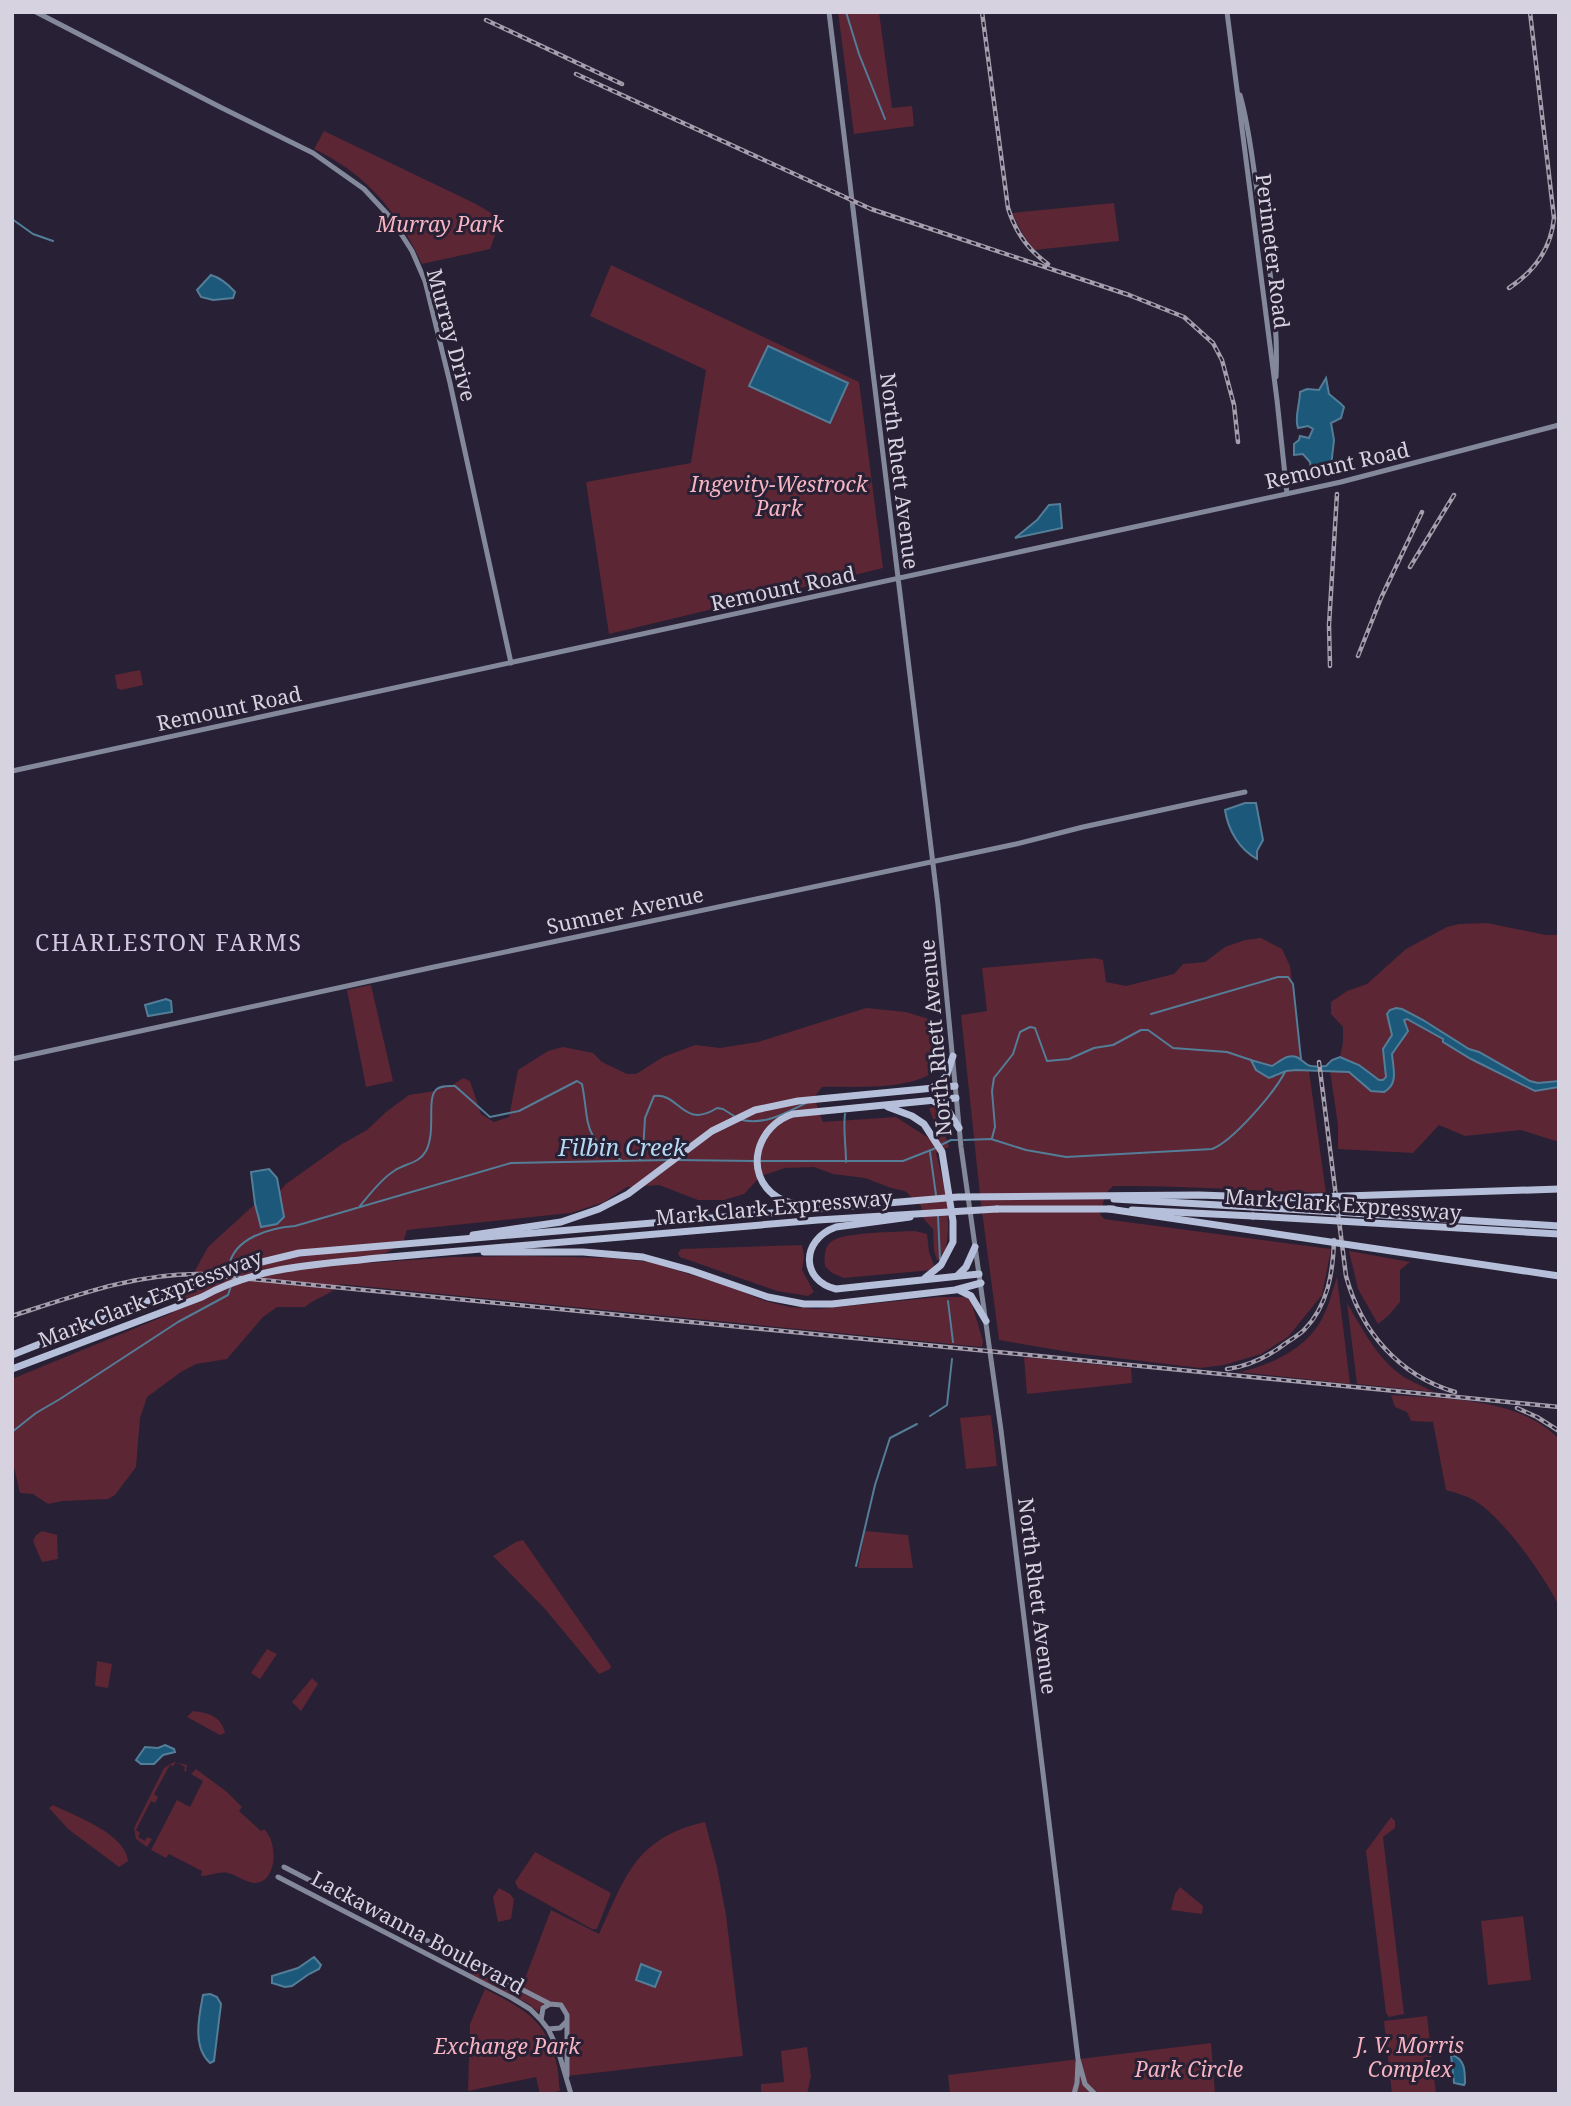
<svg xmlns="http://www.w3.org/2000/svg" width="1571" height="2106" font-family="'Noto Serif',serif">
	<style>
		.green { fill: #5c2634 }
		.water { fill: #1c587a; stroke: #547d98; stroke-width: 2 }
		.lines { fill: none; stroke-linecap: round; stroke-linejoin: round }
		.stream { stroke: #547d98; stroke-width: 2 }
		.secondary { stroke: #83899a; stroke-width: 5 }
		.highway { stroke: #b5bfd9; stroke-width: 7 }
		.rail-casing { stroke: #a49ead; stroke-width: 4.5 }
		.rail { stroke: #282034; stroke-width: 2; stroke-dasharray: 5; stroke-linecap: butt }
		.highway-bridge { stroke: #b5bfd9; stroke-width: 7 }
		.labels { text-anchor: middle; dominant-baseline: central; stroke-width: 6; stroke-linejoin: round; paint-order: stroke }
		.park-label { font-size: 21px; font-style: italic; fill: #f6b4c1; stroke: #282034 }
		.street-label { font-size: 21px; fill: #d7d2df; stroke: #282034 }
		.neighbourhood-label { font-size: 23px; letter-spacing: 2px; fill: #d2c8e3; stroke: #282034 }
		.water-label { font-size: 23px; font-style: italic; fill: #b4daf3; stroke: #282034 }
	</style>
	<rect width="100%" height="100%" fill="#282034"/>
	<path class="green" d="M838 12H879L892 108 912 106 914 126 854 134Z
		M324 131 476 204 501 219 490 249 422 264C398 213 367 174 314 149Z
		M1114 203 1119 241 1034 250 1025 238 1012 213Z
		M611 265 859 382 883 568 609 634 586 482 691 463 706 370 590 316Z
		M140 670 143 685 121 690 117 688 115 675Z
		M1487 923 1546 935H1559V1081L1538 1083 1530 1081 1479 1052 1469 1049 1402 1009 1389 1019 1392 1035 1383 1049 1386 1077 1383 1080H1379L1359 1065 1340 1057 1343 1043V1027L1331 1014V1002L1347 991 1367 984 1406 949 1447 927 1459 924Z
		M1261 938 1282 949 1290 966 1301 1059 1294 1056 1272 1066 1252 1060 1276 1077 1286 1071H1309L1326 1193C1255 1191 1184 1185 1113 1186L1106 1193 1100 1214 1104 1219 1331 1249 1322 1295 1288 1337 1261 1354 1224 1365 1200 1368 1075 1353 999 1340 981 1204 961 1015 987 1011 982 968 1095 958 1103 960 1106 982 1126 986 1174 974 1183 964 1205 962 1225 947 1245 940Z
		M371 985 393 1081 366 1087 347 990Z
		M866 1008 906 1012 932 1020 936 1071C905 1091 858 1086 822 1087L814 1097 823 1122 896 1117 930 1139 938 1133 929 1108 936 1107 949 1147 936 1153C945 1187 954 1225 943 1259L937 1260 934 1251 933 1229 922 1217 921 1206 905 1191 891 1188 865 1178 833 1174 814 1167 785 1168 761 1176 744 1194 724 1200H698L659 1185 627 1187 604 1202 571 1213 407 1230 403 1243 368 1263 453 1257 523 1256 610 1258 650 1262 727 1286 765 1301 790 1307 817 1309 938 1297H965L971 1301 983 1341 982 1347 340 1284C328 1297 316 1297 305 1307H277L263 1317 227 1359 196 1364 181 1372 147 1397 140 1418 136 1467 115 1495 108 1499 62 1501 48 1504 33 1494 20 1493 12 1459V1379L172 1313 208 1247 255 1204 258 1221 282 1220 284 1217 279 1192 286 1184 342 1144 367 1130 386 1112 409 1095 435 1091 440 1087 451 1086 463 1078 470 1081 481 1114 494 1122 509 1117 518 1070 548 1051 563 1047 593 1053 602 1062 627 1074H636L663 1057 695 1045 720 1048 758 1042Z
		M1407 1018 1443 1039 1444 1042 1471 1059 1535 1091 1559 1087V1142L1521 1130 1465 1136 1439 1125 1413 1153 1338 1149V1125L1330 1071 1349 1072 1371 1091 1384 1092 1394 1078 1392 1054 1408 1028 1404 1020Z
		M915 1231 927 1234 929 1252 934 1265 932 1270 844 1278 832 1273 825 1266C824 1257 824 1247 832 1241 844 1232 898 1232 915 1231Z
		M802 1245 804 1256 802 1270 814 1292 808 1296 777 1291 680 1257 678 1253 681 1249Z
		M1349 1251 1410 1262 1400 1270V1302L1388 1316 1378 1324 1358 1289Z
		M1337 1277 1350 1384 1240 1372C1268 1366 1303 1350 1319 1324 1328 1310 1332 1292 1337 1277Z
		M1347 1303C1363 1330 1378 1360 1404 1377 1414 1383 1425 1387 1434 1392L1357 1384Z
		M1024 1357 1131 1368 1132 1383 1027 1394Z
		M1391 1395C1446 1399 1518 1397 1559 1439V1606C1543 1574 1506 1522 1477 1502 1468 1496 1456 1493 1446 1490L1433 1422 1411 1421 1407 1412 1395 1407Z
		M991 1415 997 1466 966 1469 960 1418Z
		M42 1531 57 1535 58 1559 42 1562 33 1541 36 1535Z
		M865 1531 908 1535 913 1568H858Z
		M523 1540 611 1666 610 1669 599 1674 545 1609 493 1556 516 1542Z
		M267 1649 277 1654 260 1679 251 1673Z
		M97 1661 112 1664 108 1688 95 1686Z
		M312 1678 318 1684 301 1711 292 1702Z
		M193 1711C209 1713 221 1716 225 1733L220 1735 187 1717Z
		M174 1762 187 1765 186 1772 184 1771 185 1767 176 1762 173 1766 170 1765 154 1794 158 1797 155 1803 151 1801 136 1830 140 1833 138 1837 145 1841 147 1837 152 1839 147 1847 136 1839 134 1828 164 1768Z
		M196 1769 227 1792 242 1807 239 1811 261 1831 264 1829C279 1843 277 1884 254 1883 245 1882 237 1875 228 1873 219 1871 210 1876 201 1876L202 1871 169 1854 166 1858 151 1850 177 1800 190 1807 203 1781 191 1774Z
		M53 1805C75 1816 126 1834 128 1861L119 1867 68 1829 49 1808Z
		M1391 1817 1395 1821V1828L1383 1837 1404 2014 1389 2017 1386 2013 1366 1851Z
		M705 1822 717 1867 726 1915 743 2056 567 2076 566 2011 554 2003 521 1989 551 1910 599 1934C626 1876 635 1838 705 1822Z
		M535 1852 611 1893 597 1929H592L518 1888 515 1882Z
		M1180 1887 1203 1906 1202 1914 1171 1910 1175 1894Z
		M499 1888 510 1894 514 1899 511 1919 498 1922 493 1897Z
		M1523 1916 1531 1980 1488 1985 1481 1921Z
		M473 1969 543 2003V2004L538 2012 529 2004 471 1974 470 1971Z
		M485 1989C524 2009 547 2020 557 2066 559 2074 558 2081 560 2091L540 2094 536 2077 468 2091 470 2024Z
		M1427 2016 1436 2094H1392L1384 2021Z
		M1211 2043 1215 2094H950L948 2075Z
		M807 2047 811 2076 807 2094H761V2084L784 2082 781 2051Z"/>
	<path class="water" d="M211 275C221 278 228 284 235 292L233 298 213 300 201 297 197 290Z
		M768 346 848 383 830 423 749 386Z
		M1326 378 1329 394 1341 404 1344 407 1341 418 1331 423 1334 440 1331 466 1326 464 1311 470 1310 462 1303 454 1294 455V444L1299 440 1300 436 1309 438 1313 429 1308 426 1298 428C1294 418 1300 404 1300 392L1307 389 1319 390Z
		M1060 504 1062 528 1015 538 1037 520 1049 505Z
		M1245 803H1256L1263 840 1257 851V859C1239 849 1228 830 1225 810Z
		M166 999 171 1001 172 1012 148 1016 145 1005Z
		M1396 1008 1402 1009 1423 1020 1469 1049 1479 1052 1530 1081 1538 1083 1559 1081V1087L1535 1091 1471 1059 1443 1042V1039L1407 1019 1404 1020 1408 1031 1392 1054C1393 1068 1399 1084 1384 1092L1371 1091 1349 1072 1296 1070 1286 1071 1269 1078 1256 1070 1251 1060 1272 1066C1277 1063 1282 1059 1287 1057 1298 1054 1301 1061 1308 1065 1313 1068 1321 1066 1326 1066L1332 1060 1340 1057 1359 1065 1379 1080H1383L1386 1077 1383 1049 1392 1035 1387 1014 1390 1010Z
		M269 1169 277 1178 284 1217 277 1224 261 1227 255 1204 251 1172Z
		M165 1745 174 1749 175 1752 163 1755 154 1764H141L136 1760 145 1747 158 1748Z
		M314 1957 321 1965 319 1969 309 1974 292 1986 285 1987 272 1983V1976L298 1968Z
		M641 1964 661 1972 655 1987 636 1980Z
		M210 1994 217 1997 221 2004 214 2061 210 2063C192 2047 199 2016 203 1995Z
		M1451 2055C1465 2058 1465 2071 1465 2083L1464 2085 1454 2083Z"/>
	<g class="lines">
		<path class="stream" d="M846 12 859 54 885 119
			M12 219 33 234 53 241
			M1151 1014 1278 977H1288L1293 984 1301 1059
			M845 1114C843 1130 846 1145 846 1162
			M742 1120C766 1125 785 1113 806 1103
			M992 1138 995 1127 992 1091 994 1078 1013 1054 1020 1032 1030 1027 1035 1028 1047 1061 1069 1059 1094 1048 1113 1045 1141 1030H1148L1173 1048 1227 1052 1251 1060
			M964 1140 991 1139 1026 1150 1066 1157 1212 1149C1233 1141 1274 1093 1285 1072
			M941 1145 951 1140H958
			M930 1152 936 1195
			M640 1159 643 1152 645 1118 654 1096C679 1092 683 1130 717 1108L723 1109 734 1116
			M678 1160 753 1161
			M759 1161H903L936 1148
			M360 1206C370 1194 381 1179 394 1171 405 1163 419 1164 426 1151 436 1131 427 1102 435 1091 439 1085 449 1086 455 1086L490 1117 519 1111 577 1081 582 1084C590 1125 581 1136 621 1160
			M938 1215 940 1259
			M229 1266C234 1238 269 1228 295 1226L511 1163 669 1160
			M948 1301 953 1342
			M930 1416 947 1405 952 1359
			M12 1432 36 1413 60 1399 178 1322 228 1295 231 1286
			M856 1566 875 1485 890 1438 917 1424"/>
		<path class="secondary" d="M36 12 220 107 313 153 364 189 391 218 412 251 425 281 450 383 511 663
			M829 12 938 905 961 1147 1001 1430 1078 2059 1085 2084 1095 2094
			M1227 12 1277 400 1287 494
			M1240 95C1249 126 1252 159 1257 190 1267 251 1279 315 1276 377
			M12 771 1341 482 1559 425
			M12 1059 434 967 1016 844 1083 827 1245 792
			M284 1867 550 2004
			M278 1877 512 1998 530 2009 541 2020
			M548 2029 560 2028 566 2022
			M567 2076V2015L561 2005 550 2004 543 2008 541 2020 548 2029 557 2047 571 2094
			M1074 2094 1077 2083 1078 2062"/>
		<path class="highway" d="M932 1088 946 1077 953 1056
			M935 1102 945 1106 959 1128
			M888 1107 912 1116 924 1124 942 1152 953 1221V1242L941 1265 925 1278
			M1114 1199 1253 1207
			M825 1206C809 1205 791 1206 777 1197 742 1174 757 1125 793 1114L956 1098
			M997 1209H1113
			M1132 1210 1253 1216
			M910 1217 836 1227C800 1240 801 1281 836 1289L979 1274
			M473 1235 561 1222 599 1209 628 1194 712 1131 755 1110 798 1101 955 1086
			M484 1252H583L643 1257 690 1270 768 1297 804 1304H832L955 1290 981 1283
			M957 1276 966 1267 975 1247
			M959 1290 971 1296 986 1321"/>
		<g class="rail-casing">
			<path id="rail" d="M982 12 1008 208C1015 231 1028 250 1048 264
				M486 20 622 84
				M576 74 871 209 1129 295 1184 317 1213 343 1222 360 1234 405 1238 442
				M1509 288C1535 271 1551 249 1554 218L1530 12
				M1410 567 1454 495
				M1358 656 1381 598 1422 512
				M1330 666 1329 625 1337 494
				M1319 1062 1346 1276C1361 1331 1398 1375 1455 1392
				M12 1316C74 1296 136 1273 201 1274L1559 1407
				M1227 1369C1249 1366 1269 1356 1286 1343 1292 1339 1299 1335 1304 1330 1328 1306 1333 1272 1334 1240
				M1517 1408 1537 1417 1559 1431"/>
		</g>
		<use href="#rail" class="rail"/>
		<path class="highway-bridge" d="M1253 1207 1559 1226
			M1109 1209 1559 1276
			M1253 1216 1559 1234
			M12 1355 221 1272 299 1253 958 1197 1199 1195 1285 1198 1559 1189
			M12 1369 202 1297C257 1266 317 1265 378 1258L818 1220 997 1209"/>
	</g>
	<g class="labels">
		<g class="park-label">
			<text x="440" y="224">Murray Park</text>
			<text x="779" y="484">Ingevity-Westrock<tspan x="779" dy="24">Park</tspan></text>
			<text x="1410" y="2045">J. V. Morris<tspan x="1410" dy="24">Complex</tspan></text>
			<text x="507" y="2046">Exchange Park</text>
			<text x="1189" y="2069">Park Circle</text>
		</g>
		<g class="street-label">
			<text transform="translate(1273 251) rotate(83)">Perimeter Road</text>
			<text transform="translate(452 335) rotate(75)">Murray Drive</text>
			<text transform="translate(1337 465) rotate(-13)">Remount Road</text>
			<text transform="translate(900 471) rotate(83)">North Rhett Avenue</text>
			<text transform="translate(783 588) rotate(-12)">Remount Road</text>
			<text transform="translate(229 708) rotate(-12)">Remount Road</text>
			<text transform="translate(625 910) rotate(-12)">Sumner Avenue</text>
			<text transform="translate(935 1038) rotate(-95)">North Rhett Avenue</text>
			<text transform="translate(1343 1204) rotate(4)">Mark Clark Expressway</text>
			<text transform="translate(774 1207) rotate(-5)">Mark Clark Expressway</text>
			<text transform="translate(150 1298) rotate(-21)">Mark Clark Expressway</text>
			<text transform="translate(1038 1596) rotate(83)">North Rhett Avenue</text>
			<text transform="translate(418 1932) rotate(28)">Lackawanna Boulevard</text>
		</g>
		<g class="neighbourhood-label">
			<text x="169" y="942">CHARLESTON FARMS</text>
		</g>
		<g class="water-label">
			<text x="622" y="1147">Filbin Creek</text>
		</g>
	</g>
	<rect width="1571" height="2106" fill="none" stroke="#d7d2df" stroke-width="28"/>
</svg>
